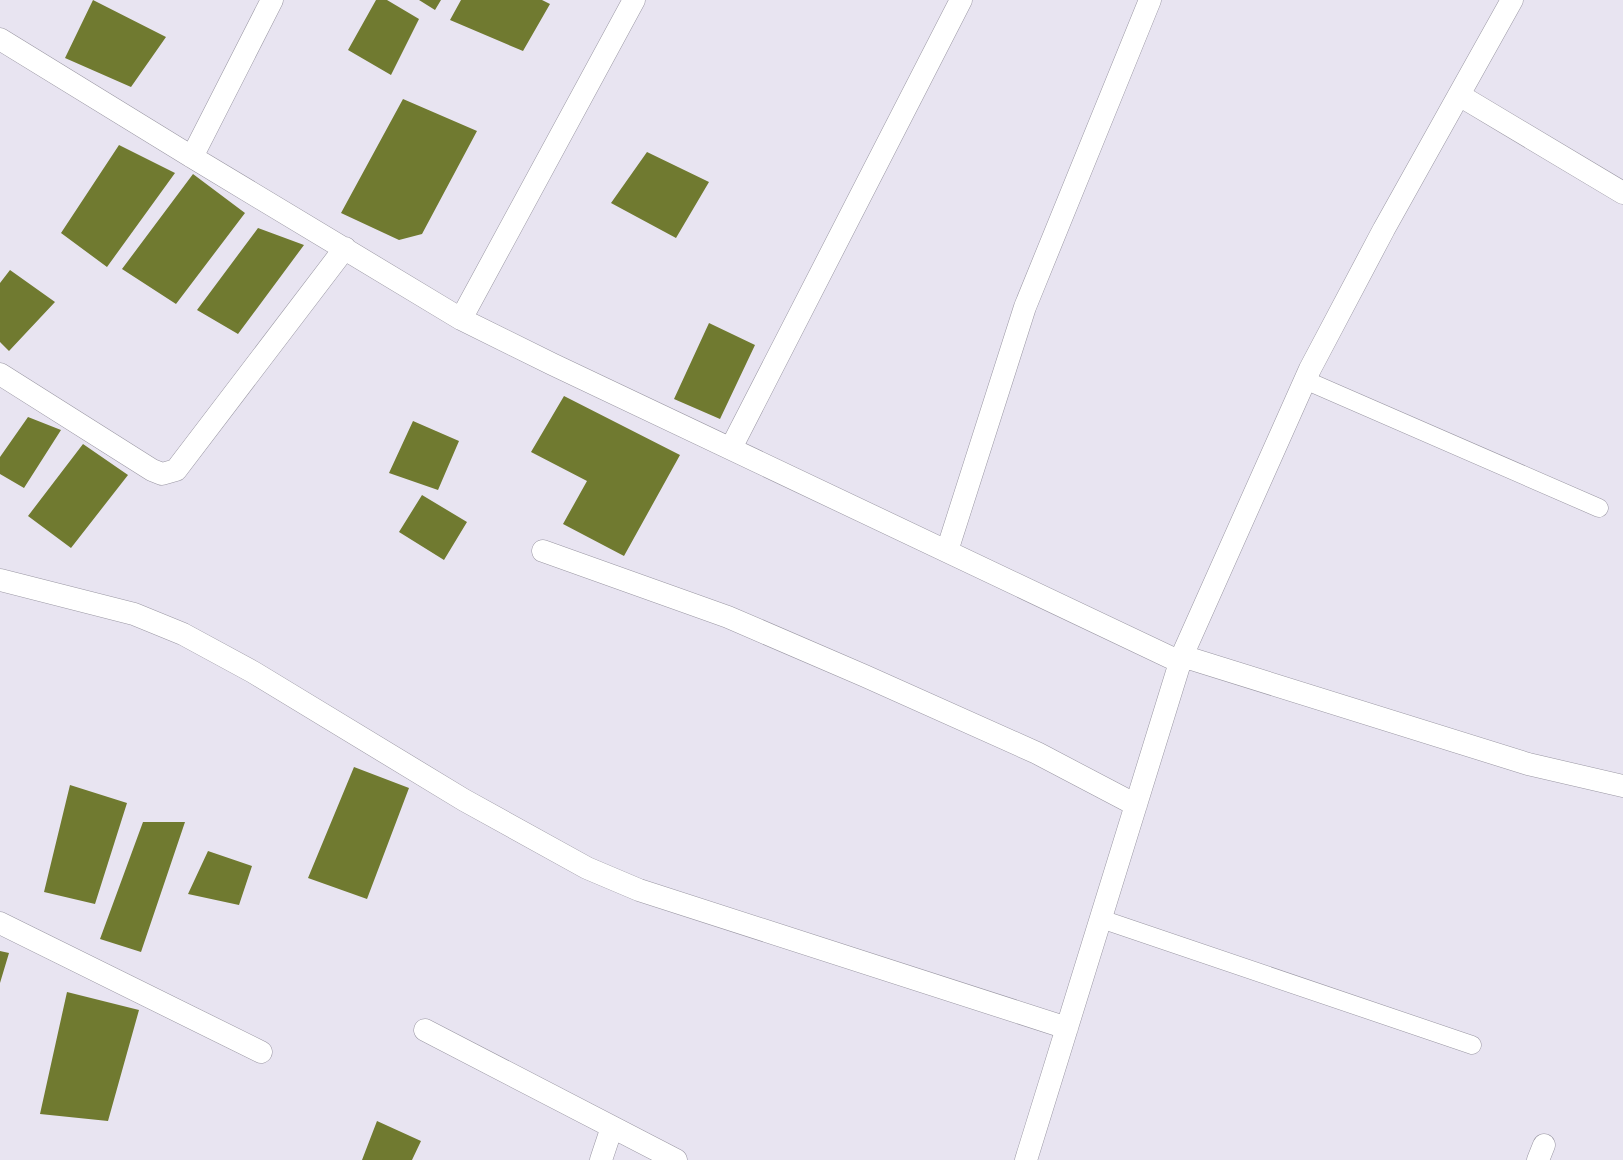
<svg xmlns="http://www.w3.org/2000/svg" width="1623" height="1160" font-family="'Asap Condensed',sans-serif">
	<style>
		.building { fill: #707a30 }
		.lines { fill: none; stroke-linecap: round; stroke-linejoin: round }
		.lane-casing { stroke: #9a97a3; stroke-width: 19 }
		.street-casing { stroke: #9a97a3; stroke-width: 23 }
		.lane { stroke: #fff; stroke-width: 18 }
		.street { stroke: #fff; stroke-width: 22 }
	</style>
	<rect width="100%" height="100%" fill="#e8e4f1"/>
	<path class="building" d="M93 0 166 37 131 87 65 58Z
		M376 0H387L419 19 391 75 348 50Z
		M419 0H441L435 10Z
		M461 0H542L550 4 523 51 450 20Z
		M403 99 477 131 422 234 399 240 341 213Z
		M119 145 175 173 107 267 61 233Z
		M647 152 709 182 676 238 611 203Z
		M193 174 245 213 176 304 122 269Z
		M258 228 304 245 238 334 197 310Z
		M10 270 55 302 9 351 0 342V283Z
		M709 323 755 345 720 419 674 399Z
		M564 396 680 455 624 556 563 524 587 481 531 452Z
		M28 417 61 430 24 488 0 474V457Z
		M413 421 459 441 438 490 389 473Z
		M83 444 128 475 71 548 28 516Z
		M422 495 467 522 444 560 399 532Z
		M354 767 409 788 367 899 308 878Z
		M70 785 127 803 95 904 44 892Z
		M143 822H185L141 952 100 939Z
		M208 851 252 866 239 905 188 894Z
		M0 951 9 953 0 983Z
		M67 992 139 1010 108 1121 40 1114Z
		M377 1121 421 1141 412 1160H362Z"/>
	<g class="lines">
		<g class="lane-casing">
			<path id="lane" d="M1305 380 1599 508
				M1101 919 1472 1045"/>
		</g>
		<g class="street-casing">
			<path id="street" d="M0 39 192 157 461 319 552 364 1180 662
				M1459 95 1623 193
				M192 157 272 0
				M461 319 634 0
				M0 374 152 470 162 474 176 470 345 248
				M731 448 961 0
				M543 551 728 617 865 676 1037 753 1136 805
				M947 551 1025 307 1150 0
				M0 580 134 614 183 634 253 672 464 800 587 868 639 890 1067 1028
				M1182 656 1528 764 1623 786
				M0 923 261 1052
				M425 1030 676 1160
				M601 1160 612 1127
				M1026 1160 1182 656 1310 369 1384 229 1512 0
				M1538 1160 1544 1145"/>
		</g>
		<use href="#lane" class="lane"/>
		<use href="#street" class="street"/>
	</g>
</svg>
